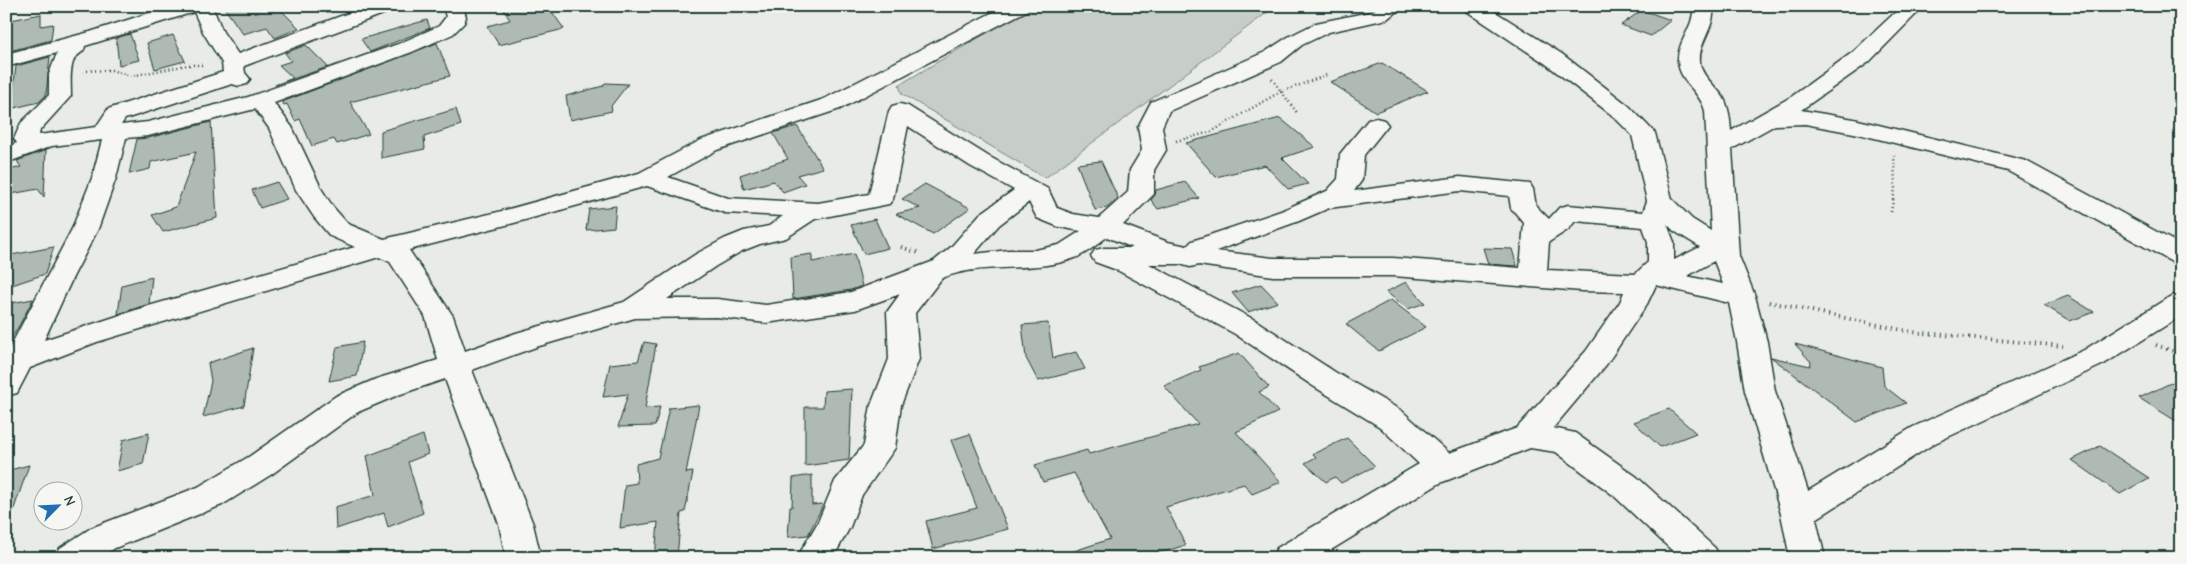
<svg xmlns="http://www.w3.org/2000/svg" width="2187" height="564" font-family="'Comic Neue',sans-serif">
	<style>
		.green { fill: #c7cec9; stroke: #73867e }
		.building { fill: #b0bab5; stroke: #1f3d34 }
		.lines { fill: none; stroke-linecap: round; stroke-linejoin: round }
		.minor-casing { stroke: #1f3d34; stroke-width: 3 }
		.path-far1 { stroke: #1f3d34; stroke-width: 2.5; stroke-dasharray: 1 3; stroke-linecap: butt }
		.path { stroke: #1f3d34; stroke-width: 4; stroke-dasharray: 1 4.5; stroke-linecap: butt }
		.minor { fill: #f6f6f2; fill-rule: evenodd }
	</style>
	<rect width="100%" height="100%" fill="#e9ebe7"/>
	<filter id="ink" filterUnits="userSpaceOnUse"><feTurbulence type="fractalNoise" baseFrequency=".02" numOctaves="2"/><feDisplacementMap in="SourceGraphic" scale="10" xChannelSelector="R" yChannelSelector="G"/><feConvolveMatrix kernelMatrix="1 2 1 2 8 2 1 2 1" color-interpolation-filters="sRGB"/></filter>
	<g filter="url(#ink)">
		<path class="green" d="M1032 6H1276L1045 178 902 94 899 85Z"/>
		<path class="building" d="M223 6H267L269 9 277 6 299 28 275 38 267 27 243 34Z
			M501 6H548L564 29 499 45 487 26 510 20Z
			M1642 10 1671 20 1651 36 1621 25Z
			M41 14V26L53 24 51 40 6 52V21Z
			M427 20 430 28 370 52 361 39Z
			M130 34 139 60 119 65 116 38Z
			M173 35 185 61 155 69 147 43Z
			M437 43 450 76 350 102 369 134 337 144 334 139 312 146 300 119 295 121 287 104 284 105 282 102Z
			M306 45 328 67 275 85 293 78 279 65 291 61 285 53Z
			M50 57 46 95 39 102 6 110V92L13 90 16 66Z
			M1382 63 1428 91 1376 112 1330 82Z
			M605 83 628 84 611 106 612 111 570 120 566 96 603 86Z
			M456 109 461 125 424 137 425 149 381 158V131Z
			M1280 118 1315 147 1282 158 1308 184 1288 189 1265 165 1216 177 1186 143Z
			M211 122 217 218 163 232 152 215 176 207 196 152 151 162 150 169 129 174 137 139 148 138Z
			M797 126 823 168 797 175 805 184 783 192 774 181 744 189 740 175 788 159 773 133Z
			M46 150 44 197 38 189 6 195V171L21 167 17 161Z
			M1101 161 1118 198 1107 208 1095 210 1077 164Z
			M277 182 287 199 260 208 252 190Z
			M1185 182 1199 198 1158 209 1151 200 1155 195 1156 190Z
			M925 184 970 208 933 234 896 214 920 208 902 199Z
			M616 206 614 227 586 230 589 209Z
			M875 219 888 248 864 254 851 225Z
			M54 247 45 274 6 287V256Z
			M1483 248 1512 249 1517 266 1488 264Z
			M812 254V262L854 254 862 286 851 290 793 299 791 257Z
			M152 277 149 304 118 314 122 285Z
			M1406 282 1425 303 1408 309 1386 292Z
			M1261 284 1278 302 1248 312 1232 293Z
			M2068 296 2094 312 2070 321 2044 305Z
			M33 299 20 324 6 347V304Z
			M1391 300 1426 327 1379 351 1346 324Z
			M1048 323 1053 358 1076 352 1085 369 1038 381 1026 358 1022 325Z
			M363 342 357 376 329 381 337 347Z
			M644 342 656 344 645 408 660 407 655 426 618 427 628 394 603 397 610 364 638 361Z
			M1795 344 1882 367 1884 386 1906 403 1857 422 1771 357 1810 366 1811 362Z
			M253 348 244 406 203 417 211 381 208 363Z
			M1239 353 1269 387 1259 392 1278 412 1236 432 1281 482 1252 494 1244 484 1166 507 1186 545 1143 558H1066L1065 554 1110 539 1074 473 1043 482 1035 465 1087 450 1089 454 1198 424 1164 386 1201 370 1199 367Z
			M2181 378V424L2139 398Z
			M852 389 849 460 805 466V407H823L824 391Z
			M699 405 686 473 693 472 685 512 681 513 677 558H655L658 522 620 528 625 485 637 483 636 464 658 458 669 408Z
			M1669 409 1696 433 1660 447 1634 422Z
			M149 433 143 464 117 471 123 440Z
			M970 434 1008 529 933 549 926 521 977 508 951 440Z
			M423 435 428 454 408 462 423 513 388 527 384 513 336 529 335 507 375 495 367 456Z
			M1347 438 1375 466 1341 483 1335 477 1326 482 1305 463 1316 457 1313 454Z
			M2100 446 2149 478 2120 494 2072 460Z
			M29 465 9 523 6 522V471Z
			M812 475V505L822 504 821 509 808 535 788 537 790 507H792L793 478Z"/>
		<g class="lines">
			<g class="minor-casing">
				<path id="minor" d="M171 6H212L223 32 238 54 368 6H397L394 10 244 66 245 73 250 79 247 84 239 86 232 84 125 119 121 125 148 122 248 97 398 44 439 26 446 17 443 6H463L466 17 464 23 453 34 412 52 274 103 292 127 322 190 333 207 348 224 384 239 498 212 639 173 701 140 824 99 1005 6H1031L1028 10 840 109 717 150 668 177 728 198 818 203 869 194 889 111 892 106 900 104 908 106 988 156 1048 189 1057 208 1073 214 1099 218 1128 192 1130 170 1142 150 1138 127 1151 102 1265 52 1288 37 1316 23 1360 14 1373 11 1379 6H1403L1387 19 1329 32 1302 45 1281 62 1169 111 1162 127 1166 150 1154 170V194L1123 225 1168 242 1187 246 1192 241 1281 211 1327 191 1338 179 1340 154 1344 149 1368 120 1376 118 1384 120 1388 125 1364 155 1362 180 1354 191 1460 177 1530 184 1533 189 1536 206 1549 219 1559 208 1568 205 1643 212 1647 201 1632 135 1613 116 1546 64 1465 10 1462 6H1486L1562 54 1629 106 1655 133 1672 199 1692 219 1711 231 1705 111C1701 92 1679 82 1678 61 1677 41 1695 27 1693 6H1713C1716 27 1698 42 1700 62 1701 76 1715 85 1723 97 1729 107 1730 119 1731 131L1791 97 1853 52 1902 6H1924L1869 62 1801 110 1854 119 2026 161 2181 245V264L2172 262 2008 171 1854 133 1805 124 1775 125 1732 149 1739 256 1755 296 1767 342 1775 391 1808 491 1913 427 2084 350 2171 296 2181 294V316L2104 364 1935 443 1816 519 1825 558H1790L1781 514 1745 391 1737 342 1729 303 1656 285 1647 304 1606 365 1553 428 1575 433 1637 477 1715 548 1720 558H1680L1613 495 1556 452 1530 448 1440 483 1318 558H1272L1277 548 1419 464 1380 427 1313 386 1235 334 1117 270 1095 262 1091 256 1095 250 1104 248H1133L1107 237C1097 244 1086 254 1075 258 1033 274 984 261 942 278L915 313 919 359 901 405 895 448 862 495 850 527 833 558H797L818 522 835 481 864 445 871 405 889 359 887 312 900 294 855 310 766 323 717 317 635 318 536 347 472 370 533 524 541 558H506L499 524 445 379 398 395 358 412 272 474 222 505 115 548 100 558H55L60 548 91 528 198 487 250 456 336 396 376 379 438 360 425 316 390 262 379 257 97 342 30 368 17 393 6 396V355L72 229 92 178 102 140 52 146 6 163V147L17 143 14 139 21 123 49 95V74L57 53 6 67V54L90 32ZM194 12 203 32 222 63 223 72 108 109 96 127 39 135 40 130 71 96C71 85 69 68 75 58 79 53 84 53 85 46ZM255 109 269 128 296 190 314 217 330 236 355 247 145 307 44 340 73 277 98 229 116 178 126 138 148 136ZM908 126 970 166 1014 190 980 214 951 247 934 261 851 292 766 305 717 299H667L716 266 742 251 760 244 786 238 815 219 889 204 893 199ZM647 186 725 213 783 216 769 226 744 231 724 239 696 254 624 302 516 333 465 351 453 316 409 250 514 223ZM1460 191 1509 196 1511 208 1524 223 1520 268 1393 258H1273L1216 251 1299 221 1329 208ZM1029 202 1037 218 1059 227 1081 231 1059 245 1035 250H1009L974 254 999 225ZM1575 221 1643 227 1648 242V262L1635 274 1547 270 1549 242 1569 229ZM1667 224 1674 231 1700 247 1674 260V242ZM1714 261 1723 284 1687 276ZM1149 264H1180L1190 267 1199 265 1273 276H1393L1582 291 1624 292 1620 302 1586 351 1517 428 1449 453 1402 411 1335 372 1255 320Z"/>
			</g>
			<path class="path-far1" d="M83 71 111 70 131 76 188 65H202
				M1272 79 1298 114
				M1176 141 1211 132 1278 93 1327 75
				M1891 212 1895 189 1894 154"/>
			<path class="path" d="M901 247 919 253
				M1769 302 1912 332 2063 346
				M2156 345 2181 354"/>
			<use href="#minor" class="minor"/>
		</g>
	</g>
	<rect width="2187" height="564" fill="none" stroke="#f6f6f2" stroke-width="25"/>
	<rect x="12" y="12" width="2162" height="539" fill="none" stroke="#1f3d34" stroke-width="2" filter="url(#ink)"/>
	<g transform="translate(58 506) rotate(66)"><circle r="24" fill="#f6f6f2" stroke="#a0aca6"/>
	<path d="M0-4L9 19L0 12L-9 19Z" fill="#1f6fb2"/>
	<text y="-8" font-size="14" font-weight="bold" text-anchor="middle" fill="#1f3d34">N</text>
	</g>
</svg>
